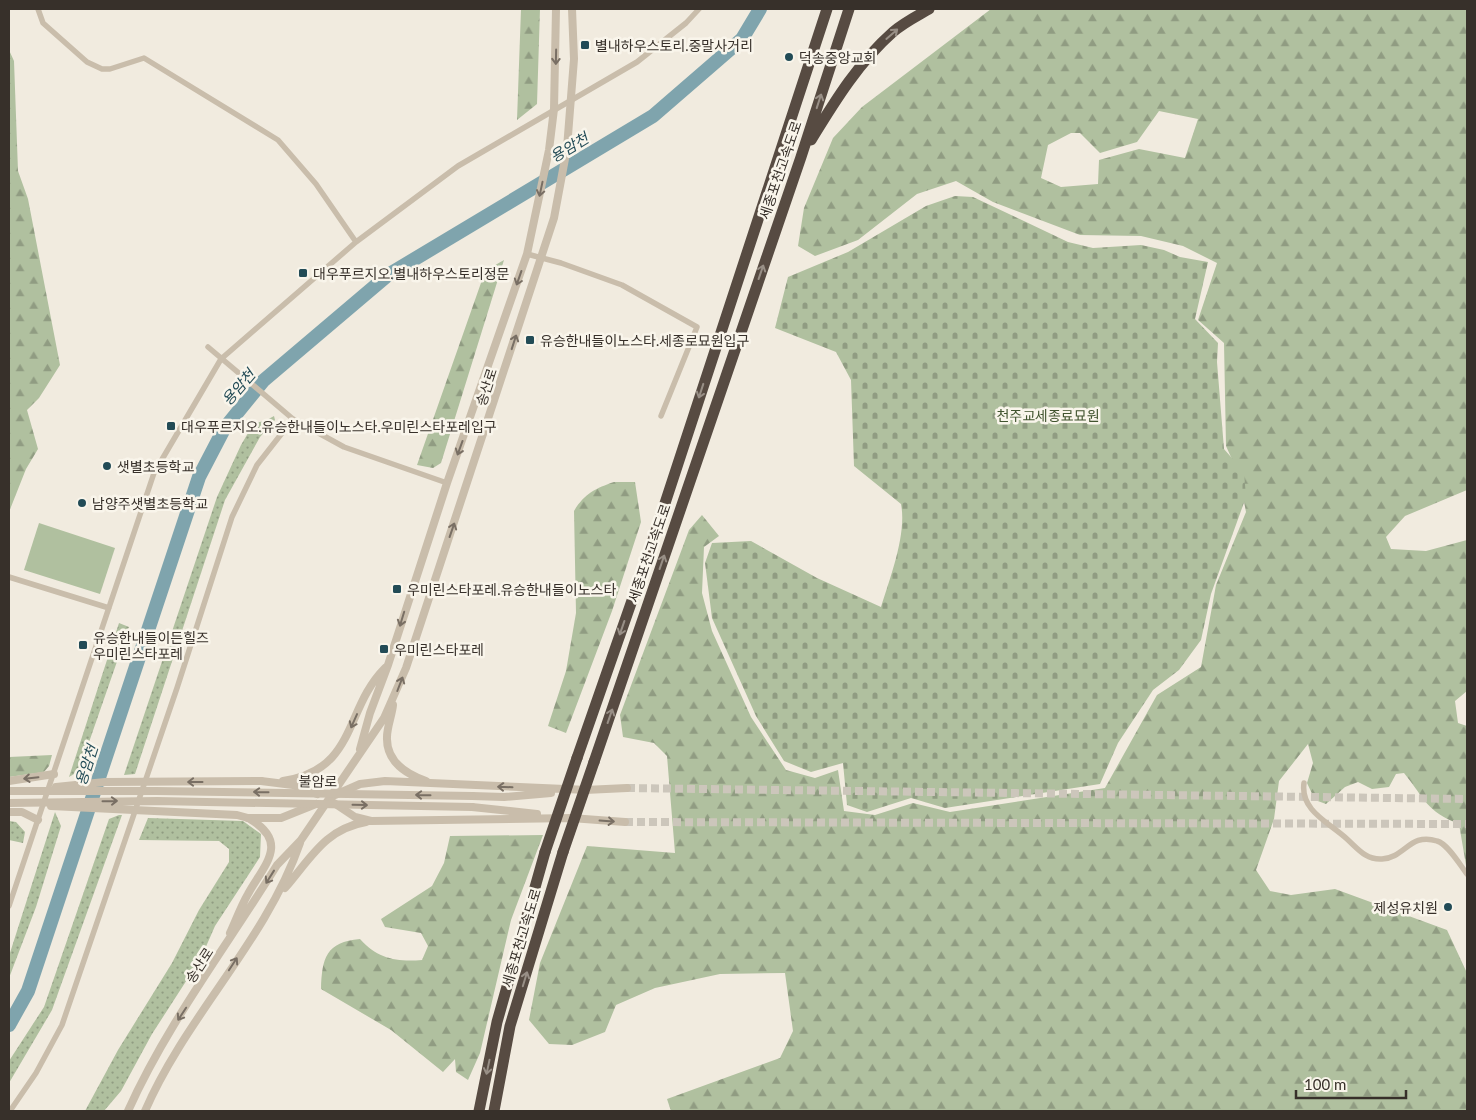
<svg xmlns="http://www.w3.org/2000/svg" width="1476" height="1120" font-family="Lato,'Noto Sans KR',sans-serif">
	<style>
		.grass { fill: url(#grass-dots) }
		.forest { fill: url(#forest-firs); fill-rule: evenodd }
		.cemetery { fill: url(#cemetery-stones) }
		.garden { fill: #b0c09f }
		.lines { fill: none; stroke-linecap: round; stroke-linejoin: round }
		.river { stroke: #7fa4ad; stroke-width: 14 }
		.tertiary-tunnel { stroke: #ccc6bb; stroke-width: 8; stroke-dasharray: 8 4; stroke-linecap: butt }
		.minor { stroke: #c9bdab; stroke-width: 5.5 }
		.tertiary { stroke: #c9bdab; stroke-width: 8 }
		.motorway { stroke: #574b42; stroke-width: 11 }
		.tertiary-bridge { stroke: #c9bdab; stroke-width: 8 }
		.motorway-bridge { stroke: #574b42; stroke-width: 11 }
		.oneway { stroke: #988f86 }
		.oneway2 { stroke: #796f64 }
		.poi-dot { fill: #224b56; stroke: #f9f5eb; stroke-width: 2 }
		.labels { text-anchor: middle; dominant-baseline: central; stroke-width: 5; stroke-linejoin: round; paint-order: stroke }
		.poi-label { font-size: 14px; fill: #37302a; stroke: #f9f5eb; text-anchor: start }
		.street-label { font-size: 14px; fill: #37302a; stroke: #f9f5eb }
		.park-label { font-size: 14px; fill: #41542f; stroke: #f9f5eb }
		.water-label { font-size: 15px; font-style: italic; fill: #224b56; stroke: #f9f5eb }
	</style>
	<defs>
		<pattern id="grass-dots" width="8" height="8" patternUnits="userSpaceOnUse" patternTransform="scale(1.25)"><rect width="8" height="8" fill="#b0c09f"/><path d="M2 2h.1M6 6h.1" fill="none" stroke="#909c82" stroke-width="1.8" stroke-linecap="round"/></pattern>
		<pattern id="forest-firs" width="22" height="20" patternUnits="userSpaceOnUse" patternTransform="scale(1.25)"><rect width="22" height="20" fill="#b0c09f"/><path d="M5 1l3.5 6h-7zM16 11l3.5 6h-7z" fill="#909c82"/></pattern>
		<pattern id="cemetery-stones" width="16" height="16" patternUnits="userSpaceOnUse" patternTransform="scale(1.25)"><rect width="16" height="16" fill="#b0c09f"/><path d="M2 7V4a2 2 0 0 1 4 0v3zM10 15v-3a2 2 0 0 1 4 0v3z" fill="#909c82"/></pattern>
	</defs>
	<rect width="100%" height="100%" fill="#f1ebdf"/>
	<path class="grass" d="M274 416 275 420 260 437 225 500 135 774 124 775 217 497 241 445 254 423 265 421Z
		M119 623 129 627 79 771 69 777Z
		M55 812 61 826 36 907 9 978V956Z
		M119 815H122L52 1010 9 1083V1061L44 1007 109 819Z
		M148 818 243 821 261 834 260 857 215 926 201 958 152 1034 121 1091 104 1111H85L118 1050 172 963 199 910 229 862V849L219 841 139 840Z
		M9 821 16 822 25 832 23 843 9 840Z"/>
	<path class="forest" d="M521 9H540L537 104 517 120Z
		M991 9H1467V490L1405 516 1386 537 1391 549 1426 551 1467 540V691L1455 701 1458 723 1467 726V871L1459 824C1426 811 1425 799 1404 773L1396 774 1389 787 1372 789 1358 782 1345 787 1326 804 1315 800 1307 783 1313 763 1308 744 1279 781 1274 819 1256 870 1270 891 1291 895 1335 889 1447 930 1467 973V1111H671L667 1099 780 1058 793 1031 785 973 720 974 655 988 616 1005 605 1032 572 1045 549 1044 529 1020 540 963 587 846 675 853 667 756 654 743 623 737 620 715 689 530 702 515 719 536 704 547 702 593 712 631 751 717 786 770 815 778 838 770 844 811 875 815 913 803 950 812 1105 788 1157 695 1201 667 1216 585 1246 512 1239 475 1226 446 1224 343 1198 320 1217 263 1183 246 1141 236 1080 235 993 202 956 181 917 194 858 240 815 256 798 246 804 208 833 138 862 107ZM1159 111 1198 119 1185 158 1139 149 1099 160 1098 184 1061 187 1041 178 1048 145 1071 133H1080L1100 153 1137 142Z
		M9 50 14 61 18 171 28 199 60 365 39 398 27 410 38 449 26 469 9 512Z
		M504 260 441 463 433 468 417 465 482 280 471 279Z
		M614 482H635L641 522 612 611 566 733 548 726 566 671 576 613 574 511C584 494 596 488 614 482Z
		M52 755 49 766 44 772 9 777V757Z
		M543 835 511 920 480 1053 468 1080 456 1072 455 1059 443 1072 391 1030 321 989C322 958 326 942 360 939 378 959 397 962 422 960L428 946 421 933 385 927 381 919 432 886 444 863 450 836Z"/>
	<path class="cemetery" d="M955 196 973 197 1068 242 1093 248 1141 245 1164 250 1180 257 1208 262 1195 319 1218 343 1217 362 1224 449 1244 472 1246 497 1211 594 1201 640 1179 670 1153 690 1118 743 1100 784 945 808 911 798 867 812 847 805 843 763 811 772 784 761 756 716 712 618 705 563 712 543 751 541 817 578 881 607C890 578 907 534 901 504L854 466 851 380 836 352 775 328 788 277 848 252 926 206Z"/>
	<path class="garden" d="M39 523 115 548 100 594 24 570Z"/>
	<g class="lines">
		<path class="river" d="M9 1025 28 991 199 477 224 429 263 381 388 275 653 116 742 39 760 9"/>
		<path class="tertiary-tunnel" d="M627 788 1467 799
			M625 822 1467 824"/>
		<path class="minor" d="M38 9 43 23 87 62 102 69H110L144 58 278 140 316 184 356 242
			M527 254 561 263 622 285 697 327 661 416
			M208 347 293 419
			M9 577 109 608
			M1304 783C1300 811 1330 823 1347 839 1358 849 1366 860 1382 859 1405 858 1410 832 1437 841 1448 844 1460 865 1467 874
			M9 906 154 473 221 359 356 242 458 166 637 62 686 23 699 9
			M10 1111 36 1073 62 1025 177 688 232 517 257 465 293 419 344 447 447 483"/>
		<path class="tertiary" d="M393 705C392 715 387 727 387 737 386 761 406 774 426 781
			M360 749 370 713 388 665 447 483 527 254 549 150 554 109 556 9
			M9 781 54 774
			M261 781 293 785 317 794
			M283 781C357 770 344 709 385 668
			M585 790 627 788
			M335 795 360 784 385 781 588 790
			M472 796 504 797 551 793
			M334 803 355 817 371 821 572 818
			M472 807 537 814
			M9 812H22L38 820
			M248 818H281L316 804
			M571 818 625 822
			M285 888C311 858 325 829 366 822
			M230 933C236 920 241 906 248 894 264 865 290 843 250 819
			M128 1111C167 1024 227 946 277 865L301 840 384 718 406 668 554 218 567 148 574 59 572 9
			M145 1111C186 1016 266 941 300 843"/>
		<path class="motorway" d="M811 140C835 101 858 63 893 32 903 23 917 16 929 9
			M577 758 651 546 827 9
			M594 762 801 157 849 9
			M479 1111 497 1022 545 852
			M494 1111 510 1026 563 852"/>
		<path class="tertiary-bridge" d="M56 787 105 782 261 781
			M9 791H156L472 796
			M9 803 157 801 472 807
			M51 806 237 815 248 818"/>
		<path class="motorway-bridge" d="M545 852 577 758
			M563 852 594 762"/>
	</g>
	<defs><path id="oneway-shaft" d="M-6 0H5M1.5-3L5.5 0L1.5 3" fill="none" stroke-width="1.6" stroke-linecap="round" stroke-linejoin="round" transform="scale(1.25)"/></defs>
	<g class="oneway">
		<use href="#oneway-shaft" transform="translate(892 34) rotate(-41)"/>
		<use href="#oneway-shaft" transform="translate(819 101) rotate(-72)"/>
		<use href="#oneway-shaft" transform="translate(761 272) rotate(-71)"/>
		<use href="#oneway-shaft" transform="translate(701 391) rotate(108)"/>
		<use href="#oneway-shaft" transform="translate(662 562) rotate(-71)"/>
		<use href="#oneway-shaft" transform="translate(622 628) rotate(109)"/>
		<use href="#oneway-shaft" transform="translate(610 716) rotate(-71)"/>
		<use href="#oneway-shaft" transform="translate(525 979) rotate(-73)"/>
		<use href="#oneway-shaft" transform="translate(488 1067) rotate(102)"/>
	</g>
	<g class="oneway2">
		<use href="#oneway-shaft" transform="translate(556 57) rotate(91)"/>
		<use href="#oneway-shaft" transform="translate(541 189) rotate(102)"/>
		<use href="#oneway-shaft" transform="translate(519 278) rotate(109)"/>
		<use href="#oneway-shaft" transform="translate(514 342) rotate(-72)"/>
		<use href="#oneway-shaft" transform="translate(460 448) rotate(110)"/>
		<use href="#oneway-shaft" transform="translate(452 530) rotate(-71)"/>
		<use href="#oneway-shaft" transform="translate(402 619) rotate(107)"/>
		<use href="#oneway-shaft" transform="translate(400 684) rotate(-69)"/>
		<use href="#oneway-shaft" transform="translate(354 721) rotate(114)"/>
		<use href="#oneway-shaft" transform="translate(31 778) rotate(174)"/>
		<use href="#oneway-shaft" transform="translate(195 782) rotate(180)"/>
		<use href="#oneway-shaft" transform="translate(505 787) rotate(-178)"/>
		<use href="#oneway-shaft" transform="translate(261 792) rotate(-179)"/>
		<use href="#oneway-shaft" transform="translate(423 795) rotate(-179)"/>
		<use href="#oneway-shaft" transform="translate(110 801) rotate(-1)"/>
		<use href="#oneway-shaft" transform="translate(360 805) rotate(1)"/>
		<use href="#oneway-shaft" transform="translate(607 821) rotate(4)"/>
		<use href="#oneway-shaft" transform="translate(270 877) rotate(122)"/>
		<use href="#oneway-shaft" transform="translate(233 964) rotate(-57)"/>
		<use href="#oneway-shaft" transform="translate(182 1014) rotate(123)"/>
	</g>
	<g class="poi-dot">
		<rect x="580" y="40" width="10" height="10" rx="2.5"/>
		<circle cx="789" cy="57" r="5"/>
		<rect x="298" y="268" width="10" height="10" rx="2.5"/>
		<rect x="525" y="335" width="10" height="10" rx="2.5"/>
		<rect x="166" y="421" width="10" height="10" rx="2.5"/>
		<circle cx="107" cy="466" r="5"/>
		<circle cx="82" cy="503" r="5"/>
		<rect x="392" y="584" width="10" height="10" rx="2.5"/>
		<rect x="78" y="640" width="10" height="10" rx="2.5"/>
		<rect x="379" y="644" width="10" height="10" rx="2.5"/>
		<circle cx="1448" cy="907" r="5"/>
	</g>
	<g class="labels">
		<g class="poi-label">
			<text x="595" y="45">별내하우스토리.중말사거리</text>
			<text x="799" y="57">덕송중앙교회</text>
			<text x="313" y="273">대우푸르지오.별내하우스토리정문</text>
			<text x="540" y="340">유승한내들이노스타.세종로묘원입구</text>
			<text x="181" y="426">대우푸르지오.유승한내들이노스타.우미린스타포레입구</text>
			<text x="117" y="466">샛별초등학교</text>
			<text x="92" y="503">남양주샛별초등학교</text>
			<text x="407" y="589">우미린스타포레.유승한내들이노스타</text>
			<text x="93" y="637">유승한내들이든힐즈<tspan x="93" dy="16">우미린스타포레</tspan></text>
			<text x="394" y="649">우미린스타포레</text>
			<text x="1438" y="907" text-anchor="end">제성유치원</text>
		</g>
		<g class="street-label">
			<text transform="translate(780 170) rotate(-71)">세종포천고속도로</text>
			<text transform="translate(486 387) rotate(-72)">송산로</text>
			<text transform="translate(649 553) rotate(-71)">세종포천고속도로</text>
			<text transform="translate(318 781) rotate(1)">불암로</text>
			<text transform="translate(521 938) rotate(-73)">세종포천고속도로</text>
			<text transform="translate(199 965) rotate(-57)">송산로</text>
		</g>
		<g class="park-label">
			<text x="1048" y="415">천주교세종료묘원</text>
		</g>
		<g class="water-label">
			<text transform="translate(569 147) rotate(-31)">용암천</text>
			<text transform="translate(238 387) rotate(-49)">용암천</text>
			<text transform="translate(86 765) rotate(-72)">용암천</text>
		</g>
	</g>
	<rect width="1476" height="1120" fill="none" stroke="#37302a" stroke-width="20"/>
	<path d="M1296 1090v8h110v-8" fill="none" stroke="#37302a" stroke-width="2.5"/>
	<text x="1304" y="1090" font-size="15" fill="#37302a" stroke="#f9f5eb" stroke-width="4" paint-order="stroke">100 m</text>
</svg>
